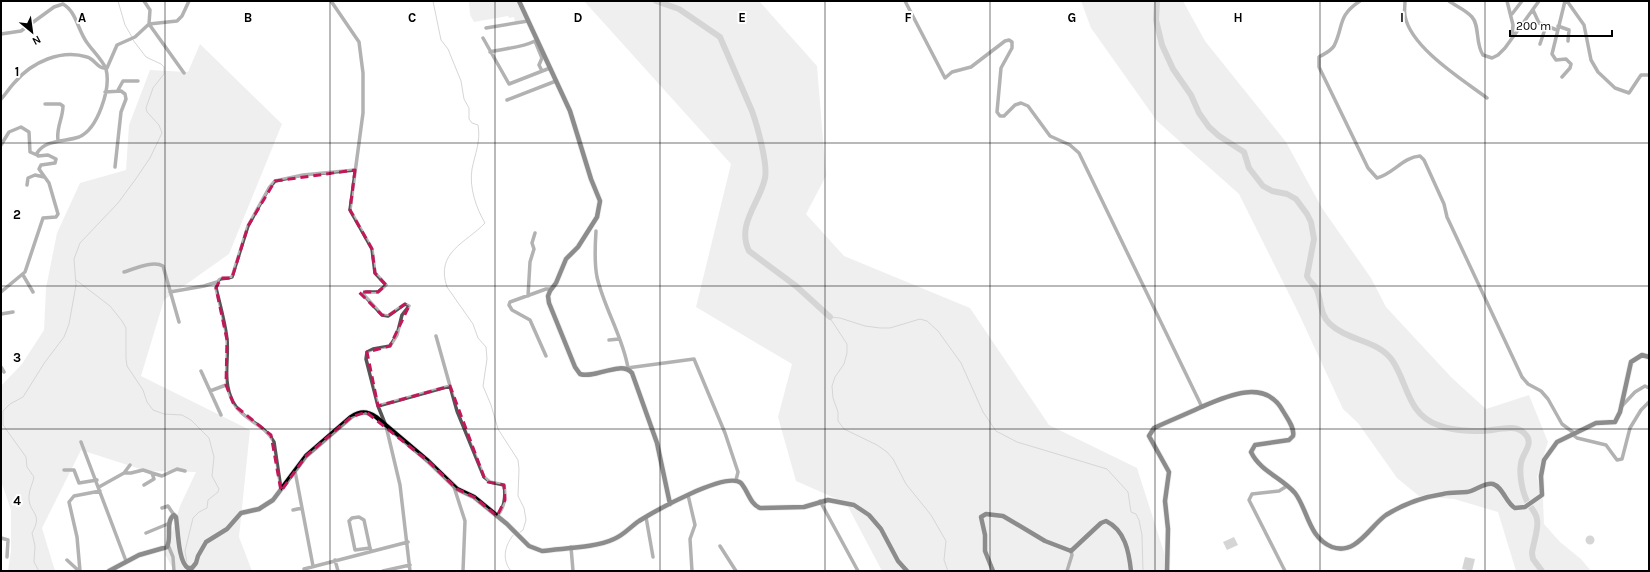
<svg xmlns="http://www.w3.org/2000/svg" width="1650" height="572" font-family="Karla,sans-serif">
	<style>
		.green { fill: #dcdcdc }
		.water { fill: #a3a3a3 }
		.lines { fill: none; stroke-linecap: round; stroke-linejoin: round }
		.stream { stroke: #a3a3a3; stroke-width: 1 }
		.river { stroke: #a3a3a3; stroke-width: 6 }
		.major-casing { stroke: #dbdbdb; stroke-width: 6 }
		.minor { stroke: #555; stroke-width: 3.5 }
		.major { stroke: #000; stroke-width: 4.5 }
		.marked { fill: none; stroke: #c2185b; stroke-width: 3; stroke-dasharray: 8 5; stroke-linejoin: round }
		.grid { fill: none; stroke: #000; stroke-width: 1; stroke-opacity: 0.55 }
		.grid-label { font-size: 13px; text-anchor: middle; font-weight: bold; fill: #000; stroke: #fff; stroke-width: 4; stroke-linejoin: round; paint-order: stroke }
	</style>
	<rect width="100%" height="100%" fill="#fff"/>
	<path class="green" d="M469 1H518L526 19 515 22 514 17 509 18 508 16 474 22 470 15Z
		M584 1H759L817 66 826 176 806 214 844 256 970 308 1049 425 1137 468 1170 571H882L846 503 796 481 778 417 792 364 696 307 731 164Z
		M1081 1H1183L1205 41 1286 142 1322 208 1371 278 1386 307 1452 378 1486 409 1529 395 1548 442 1537 477 1543 500 1544 524 1560 542 1581 559 1591 571H1516L1498 512 1454 499 1419 496 1397 478 1358 423 1343 409 1298 312 1239 194 1157 121 1091 28Z
		M200 44 282 124 229 254 164 300 141 376 250 430 239 537 252 571H174L165 554 180 506 196 472 146 471 81 450 42 528 55 571H8L11 551V510L1 481V386L22 364 44 330 46 288 57 233 80 183 126 170 129 125 150 70 188 72Z"/>
	<path class="water" d="M1585.5 540a4.5 4.5 0 1 1 9 0a4.5 4.5 0 1 1-9 0Z
		M1234 537 1238 545 1227 550 1223 542Z
		M1465 557 1475 559 1472 571 1462 569Z"/>
	<g class="lines">
		<path class="stream" d="M118 1 125 25 132 37
			M433 1 441 40 448 49 461 81 464 99 469 108V119L472 123 478 125C481 141 475 154 472 169 469 187 476 208 485 223 466 243 435 252 447 287L473 324 478 338 486 347 487 359 483 386 491 405 498 429 518 460 519 469 518 496 524 508 526 520 523 530 519 533
			M76 280 110 306 122 321 126 328V358L127 366 143 390 147 402 153 410 164 414 182 415 191 420 209 438 214 457 212 476 219 489 218 492 208 500 207 508 199 512 193 518 185 551 187 563
			M830 317 840 318 865 326 880 328H890L920 319 927 321 938 331 961 363 983 412 996 431 1017 442 1107 469 1128 492 1131 512 1136 514 1139 520 1142 535 1143 571
			M830 318 847 344V353L844 364 835 377 832 386 833 398 838 412V421L844 429 877 445 887 452 893 459 906 484 931 515 946 541 944 560 948 571
			M39 571 34 562 35 546 32 533C44 512 28 514 29 496 29 490 33 483 34 477L27 467 26 457 3 425V411L10 404 23 397 45 362 64 337 69 324 76 285 74 259 80 243 118 203 135 180 150 158 162 133 159 125 147 112 146 108 153 88 164 74V67L161 64 146 57 133 40
			M511 571C501 559 505 545 514 534"/>
		<path class="river" d="M656 1 679 9 720 37 752 111C757 125 768 164 765 178 760 203 736 224 749 251L796 286 830 317
			M1157 1 1156 20 1162 45 1173 69 1191 95 1199 113 1209 127 1219 136 1244 152 1249 168 1263 186 1272 191 1287 194 1296 199 1307 214 1311 222 1314 239 1307 276C1309 281 1313 284 1316 288 1322 300 1319 314 1330 324 1348 341 1378 340 1392 360 1408 383 1407 414 1438 425 1449 430 1470 431 1483 431 1496 431 1516 422 1526 435 1534 444 1522 454 1521 463 1519 474 1522 491 1527 501 1530 507 1537 513 1537 520 1539 528 1533 544 1532 553L1533 559 1542 571"/>
		<g class="major-casing">
			<path id="major" d="M519 1 570 111 591 179 600 201 597 217 578 247 566 259 556 283 550 291 548 296 549 303 575 367 580 374C595 379 621 360 632 373L657 443 670 504
				M109 571 139 555 167 547C172 538 165 521 174 515L176 517C178 529 178 562 188 568H192L196 563 198 556 206 542 227 529 241 513 259 509 273 500 306 456 351 417C360 411 367 411 376 417L428 461 457 489 474 497 507 524 529 546 542 551C563 548 595 548 614 539 624 535 630 527 639 521 655 511 726 471 741 483 748 491 750 504 760 508L804 507 828 500 854 505 869 515 881 529 898 561 907 571
				M993 571 985 551V535L981 517 986 514 1003 516 1045 541 1071 551 1101 523 1106 521C1125 530 1129 552 1131 571
				M1167 571 1168 529 1165 501 1169 472 1149 436 1154 428C1169 421 1184 415 1199 408 1224 397 1265 377 1283 411 1287 418 1295 428 1293 436L1289 440 1255 445 1251 452C1260 471 1282 478 1295 493 1308 510 1308 537 1332 547 1356 556 1370 526 1386 515 1402 505 1424 497 1443 494 1451 492 1459 493 1467 492 1475 491 1485 482 1493 484 1503 487 1506 503 1515 508L1525 507 1542 495 1541 476 1544 460 1557 442 1596 423 1615 422 1620 412 1631 362 1642 355 1649 357"/>
		</g>
		<path class="minor" d="M144 1 150 10 149 24 184 73
			M331 1 359 42 363 73V113L350 210 372 249 375 273 386 285 378 292H366L363 294 382 315 388 316 405 304 409 306 402 315 397 335 390 346 373 349 367 352 366 359 378 406 386 426 400 485 410 571
			M905 1 945 78 952 72 971 67 1005 41 1009 40 1012 42V48L1001 68 997 112 1000 116H1004L1015 105 1021 103 1028 106 1050 136 1070 145 1079 153 1202 407
			M1360 1C1337 16 1344 26 1334 46 1331 51 1324 54 1319 57V67L1368 168 1377 178C1393 174 1403 157 1420 156L1424 160 1444 204 1447 217 1522 377 1528 384 1541 391 1548 399 1562 424 1574 433
			M1405 1C1405 6 1404 11 1405 16 1411 48 1463 80 1487 98
			M1449 1C1456 6 1466 10 1472 17 1480 26 1475 43 1483 55L1492 58 1498 55 1505 48 1539 1
			M1507 1 1513 25 1512 37
			M1567 1 1584 25 1591 60 1598 72 1615 88 1629 93 1641 75H1649
			M1533 10 1539 23 1557 30
			M1512 14 1522 1
			M1558 26 1569 30 1568 41
			M486 28 528 21
			M1 34 21 31 54 7 63 4C77 12 78 32 88 44 93 51 103 61 106 69 111 88 98 129 79 137 65 142 46 139 37 153L38 156 48 155 56 159 55 163 41 165 39 169 49 183 58 214 56 217 43 218 25 272 1 292
			M483 38 509 84 550 68
			M1540 44 1546 26
			M490 52C505 48 521 48 535 41L542 58 539 65 542 71
			M1562 77 1570 68 1571 64 1566 59 1556 60 1552 54 1565 1
			M118 90 123 81H138
			M105 92 121 91 125 94 126 99 121 112 115 167
			M1 99C6 94 10 87 15 82 32 62 61 49 87 57 95 59 98 70 107 68L117 45 135 37 149 24 177 21 182 16 189 1
			M507 100 556 81
			M45 104H60L63 106C63 118 56 128 58 140
			M1 145 9 132 21 127 29 132 30 152 37 155
			M27 185 28 178 35 175 44 177
			M596 231C595 246 594 262 597 277 604 308 623 337 628 368
			M124 272C134 269 153 260 163 266L179 322
			M23 275 33 292
			M170 292 204 286 217 282
			M528 296 530 262 534 249 532 243 535 233
			M1 314 13 312
			M436 336 457 411 484 477 490 482 504 485C506 497 505 507 497 516
			M609 340 619 339
			M546 356 530 320 512 310 509 305 510 302 546 289H551
			M1 367 4 372
			M627 368 694 359 725 433 738 472 736 480
			M201 371 221 415
			M210 391 226 385
			M378 406 450 386
			M1621 407 1635 392 1645 386 1649 388
			M1572 434 1577 438 1606 445 1617 460 1622 459 1630 428 1641 410 1649 402
			M81 442 126 561
			M64 470H74L79 483 97 480
			M295 471 313 566
			M124 473H131L143 470 152 473 154 479 144 485
			M152 473 162 476 177 469 185 471
			M99 487 124 473 130 465
			M454 487 465 521 463 571
			M281 489 274 442C265 424 242 420 233 402 222 381 229 361 227 339 225 322 220 305 216 288 219 274 222 281 232 277L248 226 269 188 275 181 303 175 355 170
			M688 495 695 525 690 539 692 571
			M820 501 858 571
			M162 508 168 506 174 515
			M293 510 302 508
			M646 517 653 557
			M146 533 170 523
			M1 538 8 540 7 557
			M168 545 173 557 174 571
			M720 546 736 571
			M571 547 573 571
			M370 548 355 550 349 521 352 518 359 517 364 520 370 548 371 551
			M67 560 79 571
			M335 560 338 571
			M304 569 408 542
			M80 571 77 537 69 502 74 496 100 491
			M383 571 410 565
			M1067 571 1072 555 1071 551
			M1285 571 1249 500 1252 494 1279 491 1287 486"/>
		<use href="#major" class="major"/>
	</g>
	<path d="M0 0H1650V572H0ZM355 170 350 210 372 249 375 273 386 285 378 292H359L382 315 388 316 405 304 409 306 390 346 367 352 378 406 450 386 484 477 488 482 504 485 505 500 497 516 474 497 457 489 428 461 366 412 351 417 306 456 281 491 271 435 234 405 226 385 227 340 216 288 221 278H232L248 226 275 181Z" fill="#fff" fill-opacity=".55" fill-rule="evenodd"/>
	<path class="marked" d="M355 170 350 210 372 249 375 273 386 285 378 292H359L382 315 388 316 405 304 409 306 390 346 367 352 378 406 450 386 484 477 488 482 504 485 505 500 497 516 474 497 457 489 428 461 366 412 351 417 306 456 281 491 271 435 234 405 226 385 227 340 216 288 221 278H232L248 226 275 181Z"/>
	<path class="grid" d="M165 1V571M330 1V571M495 1V571M660 1V571M825 1V571M990 1V571M1155 1V571M1320 1V571M1485 1V571M1 143H1649M1 286H1649M1 429H1649"/>
	<g class="grid-label">
		<text x="82" y="22">A</text>
		<text x="248" y="22">B</text>
		<text x="412" y="22">C</text>
		<text x="578" y="22">D</text>
		<text x="742" y="22">E</text>
		<text x="908" y="22">F</text>
		<text x="1072" y="22">G</text>
		<text x="1238" y="22">H</text>
		<text x="1402" y="22">I</text>
		<text x="17" y="76">1</text>
		<text x="17" y="219">2</text>
		<text x="17" y="362">3</text>
		<text x="17" y="505">4</text>
	</g>
	<rect width="1650" height="572" fill="none" stroke="#000000" stroke-width="4"/>
	<g transform="translate(32 32) rotate(151)" stroke="#ffffff" stroke-width="3" paint-order="stroke">
	<path d="M0-3L7 15L0 10L-7 15Z" fill="#000000"/>
	<text y="-6" font-size="11" font-weight="bold" text-anchor="middle" fill="#000000">N</text>
	</g>
	<path d="M1510 30v6h102v-6" fill="none" stroke="#000000" stroke-width="2"/>
	<text x="1516" y="30" font-size="12" fill="#000000" stroke="#ffffff" stroke-width="3" paint-order="stroke">200 m</text>
</svg>
